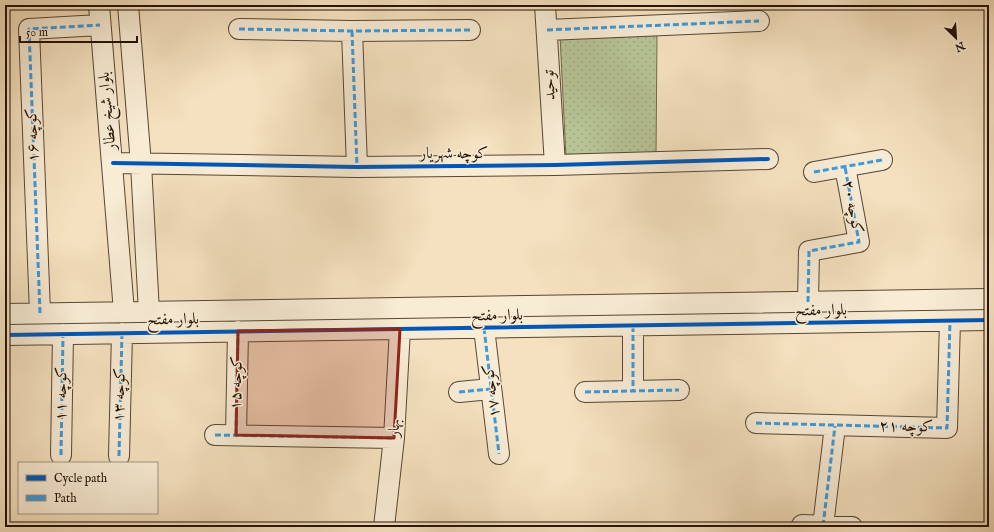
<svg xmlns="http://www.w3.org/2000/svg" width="994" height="532" font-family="'IM FELL English',Amiri,serif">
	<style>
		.grass { fill: url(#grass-dots); stroke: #6d6b4e }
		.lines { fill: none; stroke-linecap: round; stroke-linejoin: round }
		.minor-casing { stroke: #584635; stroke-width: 22 }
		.minor { stroke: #f8ecd5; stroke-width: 20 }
		.quiet { stroke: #3c9add; stroke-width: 3; stroke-dasharray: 6 3; stroke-linecap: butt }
		.cycleway-casing { stroke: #f8ecd5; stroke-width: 6 }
		.cycleway { stroke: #0057b8; stroke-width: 4 }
		.marked { fill: #8f2418; fill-opacity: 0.2; stroke: #8f2418; stroke-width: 3; stroke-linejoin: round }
		.labels { text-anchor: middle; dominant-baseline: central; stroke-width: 3; stroke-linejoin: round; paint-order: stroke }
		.street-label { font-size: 16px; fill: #241207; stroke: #f8ecd5 }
	</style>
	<defs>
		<pattern id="grass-dots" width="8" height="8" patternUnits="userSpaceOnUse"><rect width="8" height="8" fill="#b6c496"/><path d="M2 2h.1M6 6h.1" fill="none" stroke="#9ca780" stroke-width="1.8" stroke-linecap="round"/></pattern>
	</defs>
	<rect width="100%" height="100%" fill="#f5e1bf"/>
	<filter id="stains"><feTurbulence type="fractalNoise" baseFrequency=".005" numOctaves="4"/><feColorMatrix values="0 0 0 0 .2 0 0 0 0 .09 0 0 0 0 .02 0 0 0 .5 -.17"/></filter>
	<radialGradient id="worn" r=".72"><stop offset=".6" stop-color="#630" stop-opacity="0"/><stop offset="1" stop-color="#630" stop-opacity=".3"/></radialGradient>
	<path class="grass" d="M560 35H657L656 156 566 158Z"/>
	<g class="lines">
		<g class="minor-casing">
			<path id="minor" d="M99 5 124 312
				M128 5 141 164 149 312
				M545 5 555 165
				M239 29 352 31 470 30
				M547 30 759 21
				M352 31 357 167
				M113 163 357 167 555 165 768 159
				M814 172 882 160
				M808 302 809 251 859 242 845 167
				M40 313 29 29 100 25
				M5 314 989 299
				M633 326V391
				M484 328 499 454
				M5 335 989 320
				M459 392 491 389
				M585 392 679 390
				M756 423 947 428 950 321
				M215 435 394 438
				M236 435 238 331
				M61 455 63 334
				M119 456 122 333
				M802 525 852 527
				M823 526 835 426
				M384 527 394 438 400 329"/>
		</g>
		<use href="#minor" class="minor"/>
		<path class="quiet" d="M239 29 352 31 470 30
			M547 30 759 21
			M352 31 357 167
			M814 172 882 160
			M808 302 809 251 859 242 845 167
			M40 313 29 29 100 25
			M633 326V391
			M484 328 499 454
			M459 392 491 389
			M585 392 679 390
			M756 423 947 428 950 321
			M215 435 394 438
			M236 435 238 331
			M61 455 63 334
			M119 456 122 333
			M802 525 852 527
			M823 526 835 426"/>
		<g class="cycleway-casing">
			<path id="cycleway" d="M113 163 357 167 555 165 768 159
				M5 335 989 320"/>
		</g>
		<use href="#cycleway" class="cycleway"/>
	</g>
	<path class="marked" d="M400 329 394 438 236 435 238 331Z"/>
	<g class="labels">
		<g class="street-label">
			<text transform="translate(550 85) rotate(-93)">توحید</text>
			<text transform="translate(108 111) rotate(-95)">بلوار شیخ عطار</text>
			<text transform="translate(33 135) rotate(-92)">کوچه ۱۶</text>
			<text x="454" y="154">کوچه شهریار</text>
			<text transform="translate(852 207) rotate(79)">کوچه ۲۰</text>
			<text transform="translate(821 311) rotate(-1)">بلوار مفتح</text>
			<text transform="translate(497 316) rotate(-1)">بلوار مفتح</text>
			<text transform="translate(173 320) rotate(-1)">بلوار مفتح</text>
			<text transform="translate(237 383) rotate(-88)">کوچه ۱۵</text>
			<text transform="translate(492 391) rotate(-97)">کوچه ۱۷</text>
			<text transform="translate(62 394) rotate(-89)">کوچه ۱۱</text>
			<text transform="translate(120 395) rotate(-88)">کوچه ۱۳</text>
			<text transform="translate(906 427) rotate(1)">کوچه ۲۱</text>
			<text transform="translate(395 428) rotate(-86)">بهار</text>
		</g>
	</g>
	<rect width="994" height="532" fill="none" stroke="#f5e1bf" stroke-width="20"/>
	<rect x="6" y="6" width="982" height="520" fill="none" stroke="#241207" stroke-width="2"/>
	<rect x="10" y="10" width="974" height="512" fill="none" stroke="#241207"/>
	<rect x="18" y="462" width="140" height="52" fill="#f8ecd5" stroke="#a39583"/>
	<rect x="26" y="475" width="20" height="6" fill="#0057b8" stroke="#a39583"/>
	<text x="54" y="482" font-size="12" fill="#241207">Cycle path</text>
	<rect x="26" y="495" width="20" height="6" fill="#3c9add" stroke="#a39583"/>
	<text x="54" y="502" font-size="12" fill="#241207">Path</text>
	<g transform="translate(956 38) rotate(155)" stroke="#f8ecd5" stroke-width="3" paint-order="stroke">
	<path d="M0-3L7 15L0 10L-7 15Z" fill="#241207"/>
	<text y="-6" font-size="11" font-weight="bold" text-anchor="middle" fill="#241207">N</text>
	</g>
	<path d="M20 36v6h117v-6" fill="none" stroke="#241207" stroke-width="2"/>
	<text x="26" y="36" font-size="12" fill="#241207" stroke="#f8ecd5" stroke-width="3" paint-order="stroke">50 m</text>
	<rect width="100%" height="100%" filter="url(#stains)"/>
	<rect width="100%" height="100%" fill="url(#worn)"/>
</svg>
